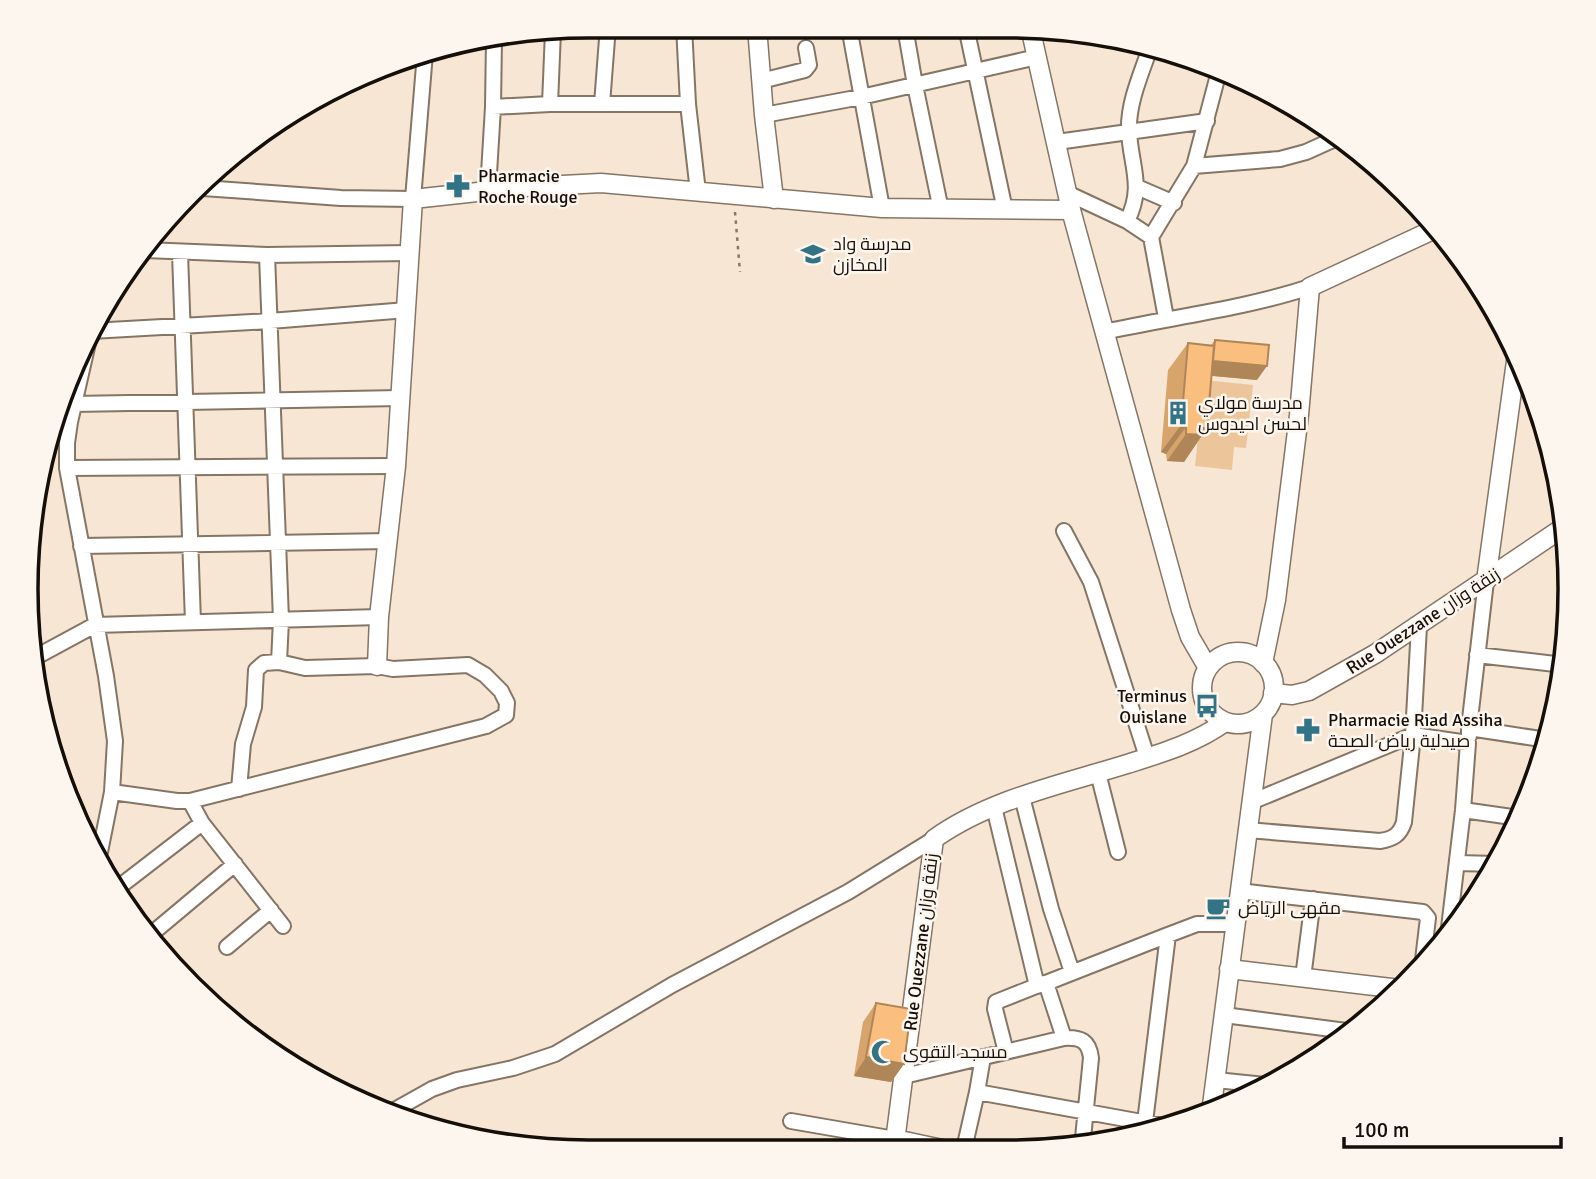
<svg xmlns="http://www.w3.org/2000/svg" width="1596" height="1179" font-family="Signika,Cairo,sans-serif">
	<style>
		.green { fill: #ecc59b }
		.lines { fill: none; stroke-linecap: round; stroke-linejoin: round }
		.minor-casing { stroke: #847565; stroke-width: 18 }
		.tertiary-casing { stroke: #847565; stroke-width: 21 }
		.path { stroke: #84786d; stroke-width: 2.5; stroke-dasharray: 3.5 5; stroke-linecap: butt }
		.minor { stroke: #fff; stroke-width: 14 }
		.tertiary { stroke: #fff; stroke-width: 18 }
		.wall { fill: #d7a46c }
		.shaded-wall { fill: #af8658 }
		.building { fill: #fabf7e; stroke: #af8658; stroke-width: 2 }
		.labels { text-anchor: middle; dominant-baseline: central; stroke-width: 5; stroke-linejoin: round; paint-order: stroke }
		.poi-label { font-size: 18px; fill: #150f09; stroke: #fdf6ee; text-anchor: start }
		.street-label { font-size: 18px; fill: #150f09; stroke: #fdf6ee }
		.rim { fill: none; stroke: #150f09; stroke-width: 3.5 }
	</style>
	<rect width="100%" height="100%" fill="#f8e6d4"/>
	<path class="green" d="M1204 380 1253 385 1246 448 1234 447 1232 470 1195 466Z"/>
	<g class="lines">
		<g class="minor-casing">
			<path id="minor" d="M684 26 688 104
				M849 27 882 208
				M905 27 915 85 941 210
				M966 27 1005 210
				M761 81 805 70 809 65 806 48
				M550 104 553 31
				M602 104 608 26
				M493 107 494 39
				M764 115 861 97 1037 57
				M1057 142 1207 121
				M1194 166 1280 159 1306 152 1337 138
				M1137 187 1174 203
				M203 188 341 198 413 199 425 53
				M488 190 493 107 550 104H688L698 192
				M1067 193 1127 221 1151 237 1194 166 1218 75
				M1127 221C1145 186 1130 165 1129 130 1128 102 1142 72 1151 45
				M1151 237 1166 318
				M145 250 267 255 410 253
				M180 253 193 622
				M91 330 70 422 67 443V468L106 676 115 741 112 792 100 852
				M91 331 270 321 407 310
				M1104 332C1172 317 1243 309 1310 287
				M73 404 400 398
				M67 468 396 466
				M1064 531 1091 582 1147 757
				M81 546 389 541
				M1477 655 1564 665
				M34 658 95 625 379 617
				M1469 728 1486 581
				M1469 736V728L1547 740
				M1098 773 1118 852
				M239 789 243 744 254 707 256 670 264 663 279 662
				M112 792 177 801H190L486 726 506 715 507 703 501 691 485 675 468 665 393 669 377 666 305 668 279 662 281 620 267 255
				M1022 797 1051 909 1072 972
				M190 801 202 823 283 926
				M1251 802 1413 735 1419 626
				M994 807 1037 986
				M1463 810 1519 818
				M1247 830 1380 841C1393 839 1400 835 1404 822L1413 735 1468 743 1463 810 1448 936
				M1457 863 1497 864
				M119 887 202 823
				M1239 891 1423 912 1428 918 1422 968
				M155 931 235 864
				M1168 935 1197 924H1235
				M227 947 271 910
				M1303 978 1313 899
				M1224 1015 1354 1032
				M1064 1038 1046 983 1168 935 1145 1122
				M1006 1052 995 1009 996 1002 1044 983
				M983 1057 977 1092 1164 1126
				M904 1076 1064 1038C1081 1037 1089 1041 1091 1058L1082 1148
				M1216 1080 1265 1085
				M391 1112 432 1089 457 1080 513 1068 555 1054 672 985 848 892 934 839
				M791 1121 895 1139
				M964 1149 977 1092"/>
		</g>
		<g class="tertiary-casing">
			<path id="tertiary" d="M757 27 764 115 774 199
				M1030 27 1071 210 1181 610 1190 637 1208 668
				M1486 581 1517 354
				M1202 688a36 36 0 1 1 72 0a36 36 0 1 1-72 0Z
				M1263 663 1276 600 1299 415 1310 287 1435 229
				M377 666 379 617 396 466 413 199 524 187 601 183 882 208 1071 210
				M1273 693 1292 695 1309 691 1375 654 1564 527
				M1229 969 1400 989
				M1211 1113 1263 714
				M895 1139 942 1149
				M894 1149 934 839C990 799 1063 784 1127 764 1162 753 1196 743 1225 722"/>
		</g>
		<path class="path" d="M735 212 740 272"/>
		<use href="#minor" class="minor"/>
		<use href="#tertiary" class="tertiary"/>
	</g>
	<path class="wall" d="M1215 340 1257 380 1212 376 1207 428 1184 462 1167 461 1166 454 1161 452 1168 370 1188 343 1211 345Z
		M876 1003 904 1064 891 1082 854 1076 863 1022Z"/>
	<path class="shaded-wall" d="M1213 361 1267 366 1257 380 1203 375Z
		M1181 425 1186 427 1166 454 1161 452Z
		M1204 428H1207L1184 462 1167 461 1186 434Z
		M866 1057 904 1064 891 1082 854 1076Z"/>
	<path class="building" d="M1215 340 1269 345 1267 366 1213 361Z
		M1188 343 1214 346 1207 428H1204L1203 435 1186 434V427L1181 425Z
		M876 1003 911 1009 904 1064 866 1057Z"/>
	<defs>
		<g id="pharmacy-bare" transform="scale(1.89)"><path d="M-2-6h4v4h4v4h-4v4h-4v-4h-4v-4h4Z" fill="#327486" stroke="#fdf6ee" stroke-width="2.5" paint-order="stroke"/></g>
		<g id="school-bare" transform="scale(1.89)"><path d="M0-5L7-2L0 1L-7-2ZM-4 1L0 2.5L4 1V4Q0 6-4 4Z" fill="#327486" stroke="#fdf6ee" stroke-width="2.5" paint-order="stroke"/></g>
		<g id="building-bare" transform="scale(1.89)"><path d="M-4-6H4V6H1V3H-1V6H-4ZM-2.5-4.3h1.7v1.8h-1.7ZM.8-4.3h1.7v1.8H.8ZM-2.5-1h1.7V.8h-1.7ZM.8-1h1.7V.8H.8Z" fill="#327486" stroke="#fdf6ee" stroke-width="2.5" paint-order="stroke"/></g>
		<g id="bus-bare" transform="scale(1.89)"><path d="M-5-6H5V4H4V6H2V4H-2V6H-4V4H-5ZM-3.5-4V0h7V-4ZM-3.5 1.2v1.5H-2V1.2ZM2 1.2v1.5H3.5V1.2Z" fill="#327486" stroke="#fdf6ee" stroke-width="2.5" paint-order="stroke"/></g>
		<g id="cafe-bare" transform="scale(1.89)"><path d="M-5.5-4.5H6V0H3Q3 3.5 0 3.5H-2.5Q-5.5 3.5-5.5 0ZM3-3.2v2h1.7v-2ZM-6 4.5H4V6H-6Z" fill="#327486" stroke="#fdf6ee" stroke-width="2.5" paint-order="stroke"/></g>
		<g id="mosque-bare" transform="scale(1.89)"><path d="M3.5-4.9A6 6 0 1 0 3.5 4.9A5 5 0 1 1 3.5-4.9Z" fill="#327486" stroke="#fdf6ee" stroke-width="2.5" paint-order="stroke"/></g>
	</defs>
	<g fill-rule="evenodd">
		<use href="#pharmacy-bare" x="458" y="186"/>
		<use href="#school-bare" x="813" y="254"/>
		<use href="#building-bare" x="1178" y="413"/>
		<use href="#bus-bare" x="1207" y="706"/>
		<use href="#pharmacy-bare" x="1308" y="730"/>
		<use href="#cafe-bare" x="1218" y="908"/>
		<use href="#mosque-bare" x="883" y="1052"/>
	</g>
	<g class="labels">
		<g class="poi-label">
			<text x="478" y="176">Pharmacie<tspan x="478" dy="21">Roche Rouge</tspan></text>
			<text x="833" y="244">مدرسة واد<tspan x="833" dy="21">المخازن</tspan></text>
			<text x="1198" y="403">مدرسة مولاي<tspan x="1198" dy="21">لحسن احيدوس</tspan></text>
			<text x="1187" y="696" text-anchor="end">Terminus<tspan x="1187" dy="21">Ouislane</tspan></text>
			<text x="1328" y="720">Pharmacie Riad Assiha<tspan x="1328" dy="21">صيدلية رياض الصحة</tspan></text>
			<text x="1238" y="908">مقهى الرياض</text>
			<text x="903" y="1052">مسجد التقوى</text>
		</g>
		<g class="street-label">
			<text transform="translate(1423 621) rotate(-33)">Rue Ouezzane زنقة وزان</text>
			<text transform="translate(921 942) rotate(-83)">Rue Ouezzane زنقة وزان</text>
		</g>
	</g>
	<path d="M0 0H1596V1179H0ZM589 38H1007A551 551 0 0 1 1558 589V589A551 551 0 0 1 1007 1140H589A551 551 0 0 1 38 589V589A551 551 0 0 1 589 38Z" fill="#fdf6ee" fill-rule="evenodd"/>
	<path class="rim" d="M589 38H1007A551 551 0 0 1 1558 589V589A551 551 0 0 1 1007 1140H589A551 551 0 0 1 38 589V589A551 551 0 0 1 589 38Z"/>
	<path d="M1344 1137v10h217v-10" fill="none" stroke="#150f09" stroke-width="3.5"/>
	<text x="1354" y="1137" font-size="21" fill="#150f09" stroke="#fdf6ee" stroke-width="5" paint-order="stroke">100 m</text>
</svg>
